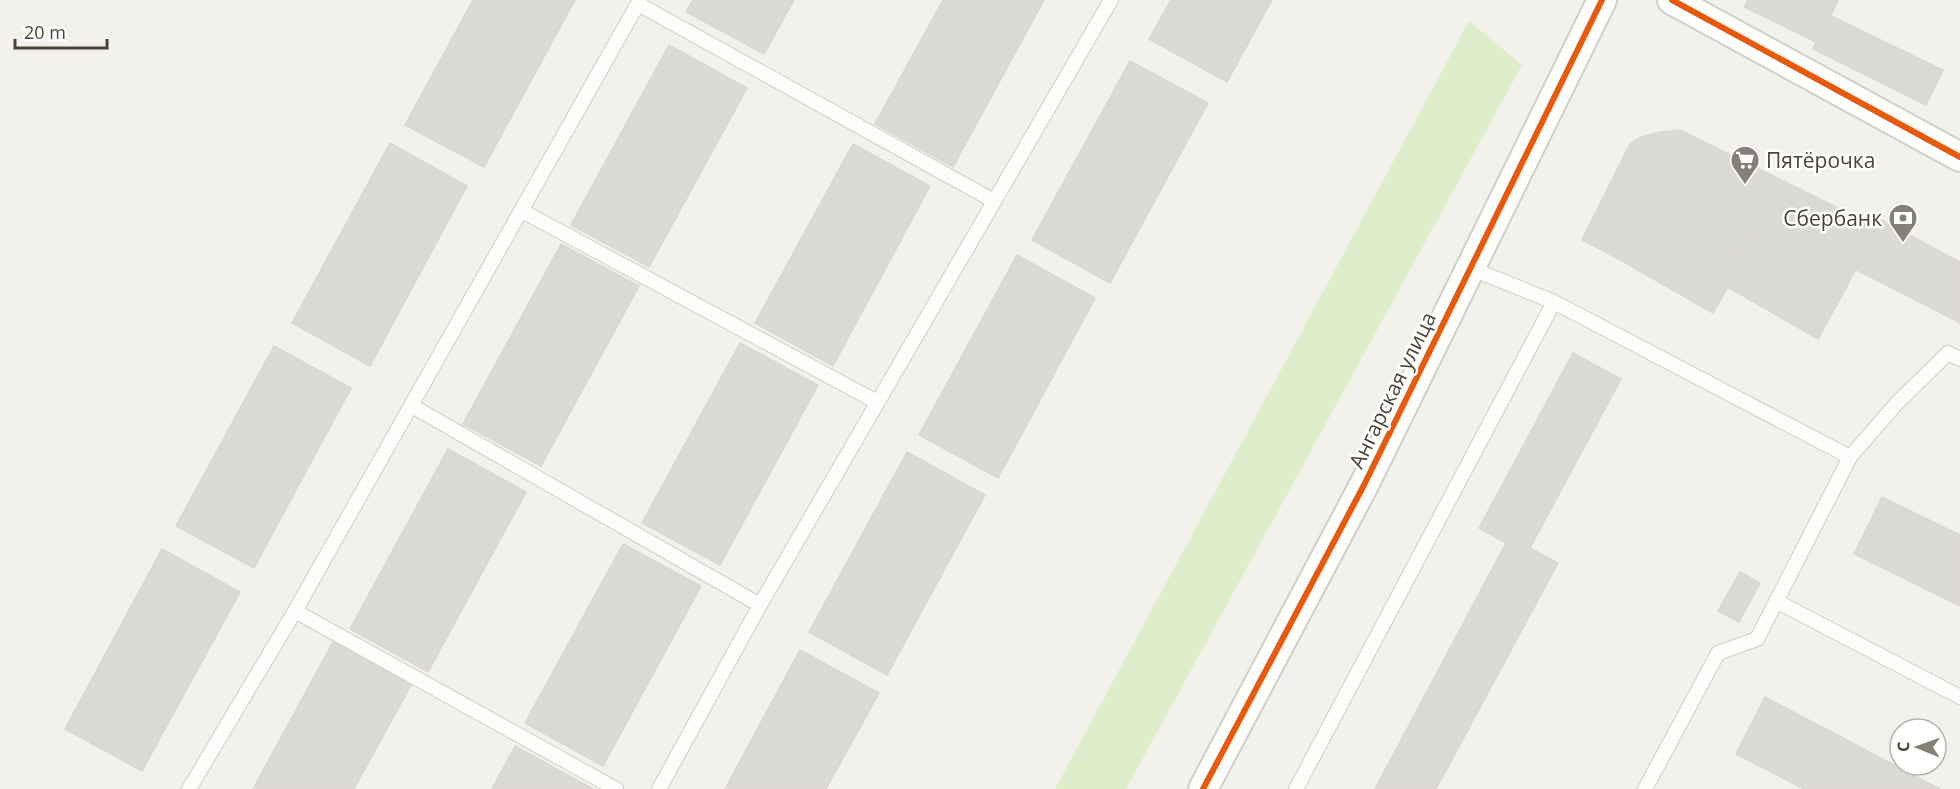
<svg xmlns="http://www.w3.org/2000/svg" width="1960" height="789" font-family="'Open Sans',sans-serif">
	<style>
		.green { fill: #deeeca }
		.building { fill: #dcdad4; stroke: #dbd8d1; stroke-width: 1.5 }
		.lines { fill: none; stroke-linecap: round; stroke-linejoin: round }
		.lane-casing { stroke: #d0cfc9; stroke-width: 16 }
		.street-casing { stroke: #d0cfc9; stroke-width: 32 }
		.lane { stroke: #fdfdfc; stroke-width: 14 }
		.street { stroke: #fdfdfc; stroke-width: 28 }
		.cycleway-casing { stroke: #fff; stroke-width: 10 }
		.cycleway { stroke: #e8590c; stroke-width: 6 }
		.labels { text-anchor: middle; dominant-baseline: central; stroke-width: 5; stroke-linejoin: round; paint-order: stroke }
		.poi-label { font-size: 21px; fill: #4a4336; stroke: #fff; text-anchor: start }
		.street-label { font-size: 21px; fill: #4a4336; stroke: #fff }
	</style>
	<rect width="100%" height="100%" fill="#f2f1ec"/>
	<path class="green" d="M1469 21 1522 65 1126 789H1055Z"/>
	<path class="building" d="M473 0H575L484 167 405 125Z
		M693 0H794L764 54 686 12Z
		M943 0H1044L953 167 875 124Z
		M1171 0H1272L1227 82 1149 39Z
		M1748 0H1838L1831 16 1943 70 1926 105 1813 49 1816 42 1744 7Z
		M669 45 747 88 649 267 571 225Z
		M1130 61 1208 103 1110 283 1032 240Z
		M1680 130 1877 227 1846 288 1751 233 1739 255 1647 202 1615 257 1582 240 1630 144 1641 137 1661 132Z
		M390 143 467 186 370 366 292 323Z
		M853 144 930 186 833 366 755 323Z
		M1647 202 1739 255 1751 233 1846 288 1818 339 1728 287 1713 313 1615 257Z
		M1881 220 1960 262V323L1855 269Z
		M561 244 639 286 541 466 463 424Z
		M1017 255 1095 298 998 478 919 435Z
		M740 343 818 385 720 565 642 523Z
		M274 346 351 388 254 568 176 526Z
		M1573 353 1621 379 1530 548 1558 563 1436 789H1375L1506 543 1479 528Z
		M448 449 526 492 428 672 350 629Z
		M907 452 985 495 887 675 809 632Z
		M1882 497 1960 535V606L1854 554Z
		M623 544 701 586 603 766 525 723Z
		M162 549 240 592 142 771 65 729Z
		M1740 572 1760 583 1739 622 1718 611Z
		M333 642 411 685 354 789H253Z
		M800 650 879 693 826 789H725Z
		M1765 697 1940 789H1804L1736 754Z
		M515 746 593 789H492Z"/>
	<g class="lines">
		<g class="lane-casing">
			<path id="lane" d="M638 4 994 201
				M522 211 877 402
				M1470 268 1554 302 1850 457 1757 639 1718 653 1645 789
				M412 406 760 605
				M1850 457 1897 403 1948 353 1960 359
				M1776 601 1960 697
				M295 611 616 789
				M189 789 295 611 640 0
				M659 789 760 605 1111 0
				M1296 789 1554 302"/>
		</g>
		<g class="street-casing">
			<path id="street" d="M1672 0 1960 157
				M1203 789 1364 485 1602 0"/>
		</g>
		<use href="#lane" class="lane"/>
		<use href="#street" class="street"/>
		<g class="cycleway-casing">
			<path id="cycleway" d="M1672 0 1960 157
				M1203 789 1364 485 1602 0"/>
		</g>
		<use href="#cycleway" class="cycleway"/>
	</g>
	<defs>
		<g id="supermarket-pin" transform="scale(1.5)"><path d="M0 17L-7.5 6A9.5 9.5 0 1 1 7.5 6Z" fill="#858076" stroke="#fff"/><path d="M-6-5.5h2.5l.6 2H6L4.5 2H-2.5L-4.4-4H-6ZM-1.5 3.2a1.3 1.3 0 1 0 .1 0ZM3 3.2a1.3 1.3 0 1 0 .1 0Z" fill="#fff"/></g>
		<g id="bank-pin" transform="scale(1.5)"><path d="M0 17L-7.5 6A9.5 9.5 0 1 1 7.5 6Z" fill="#858076" stroke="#fff"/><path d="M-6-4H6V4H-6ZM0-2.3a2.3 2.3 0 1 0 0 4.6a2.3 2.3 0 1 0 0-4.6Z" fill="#fff"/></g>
	</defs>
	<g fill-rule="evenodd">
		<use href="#supermarket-pin" x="1745" y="160"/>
		<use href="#bank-pin" x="1903" y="218"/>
	</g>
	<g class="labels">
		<g class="poi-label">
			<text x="1766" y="160">Пятёрочка</text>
			<text x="1882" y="218" text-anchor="end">Сбербанк</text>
		</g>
		<g class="street-label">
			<text transform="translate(1392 390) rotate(-64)">Ангарская улица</text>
		</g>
	</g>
	<g transform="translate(1918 747) rotate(271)"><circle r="28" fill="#ffffff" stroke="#b7b4af" stroke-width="1.5"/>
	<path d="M0-4.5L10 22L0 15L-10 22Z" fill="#858076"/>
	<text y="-9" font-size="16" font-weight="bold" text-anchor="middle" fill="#4a4336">С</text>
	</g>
	<path d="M15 39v9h92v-9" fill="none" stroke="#4a4336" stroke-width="3"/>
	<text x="24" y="39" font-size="18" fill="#4a4336" stroke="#ffffff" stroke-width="4.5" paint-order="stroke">20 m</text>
</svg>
